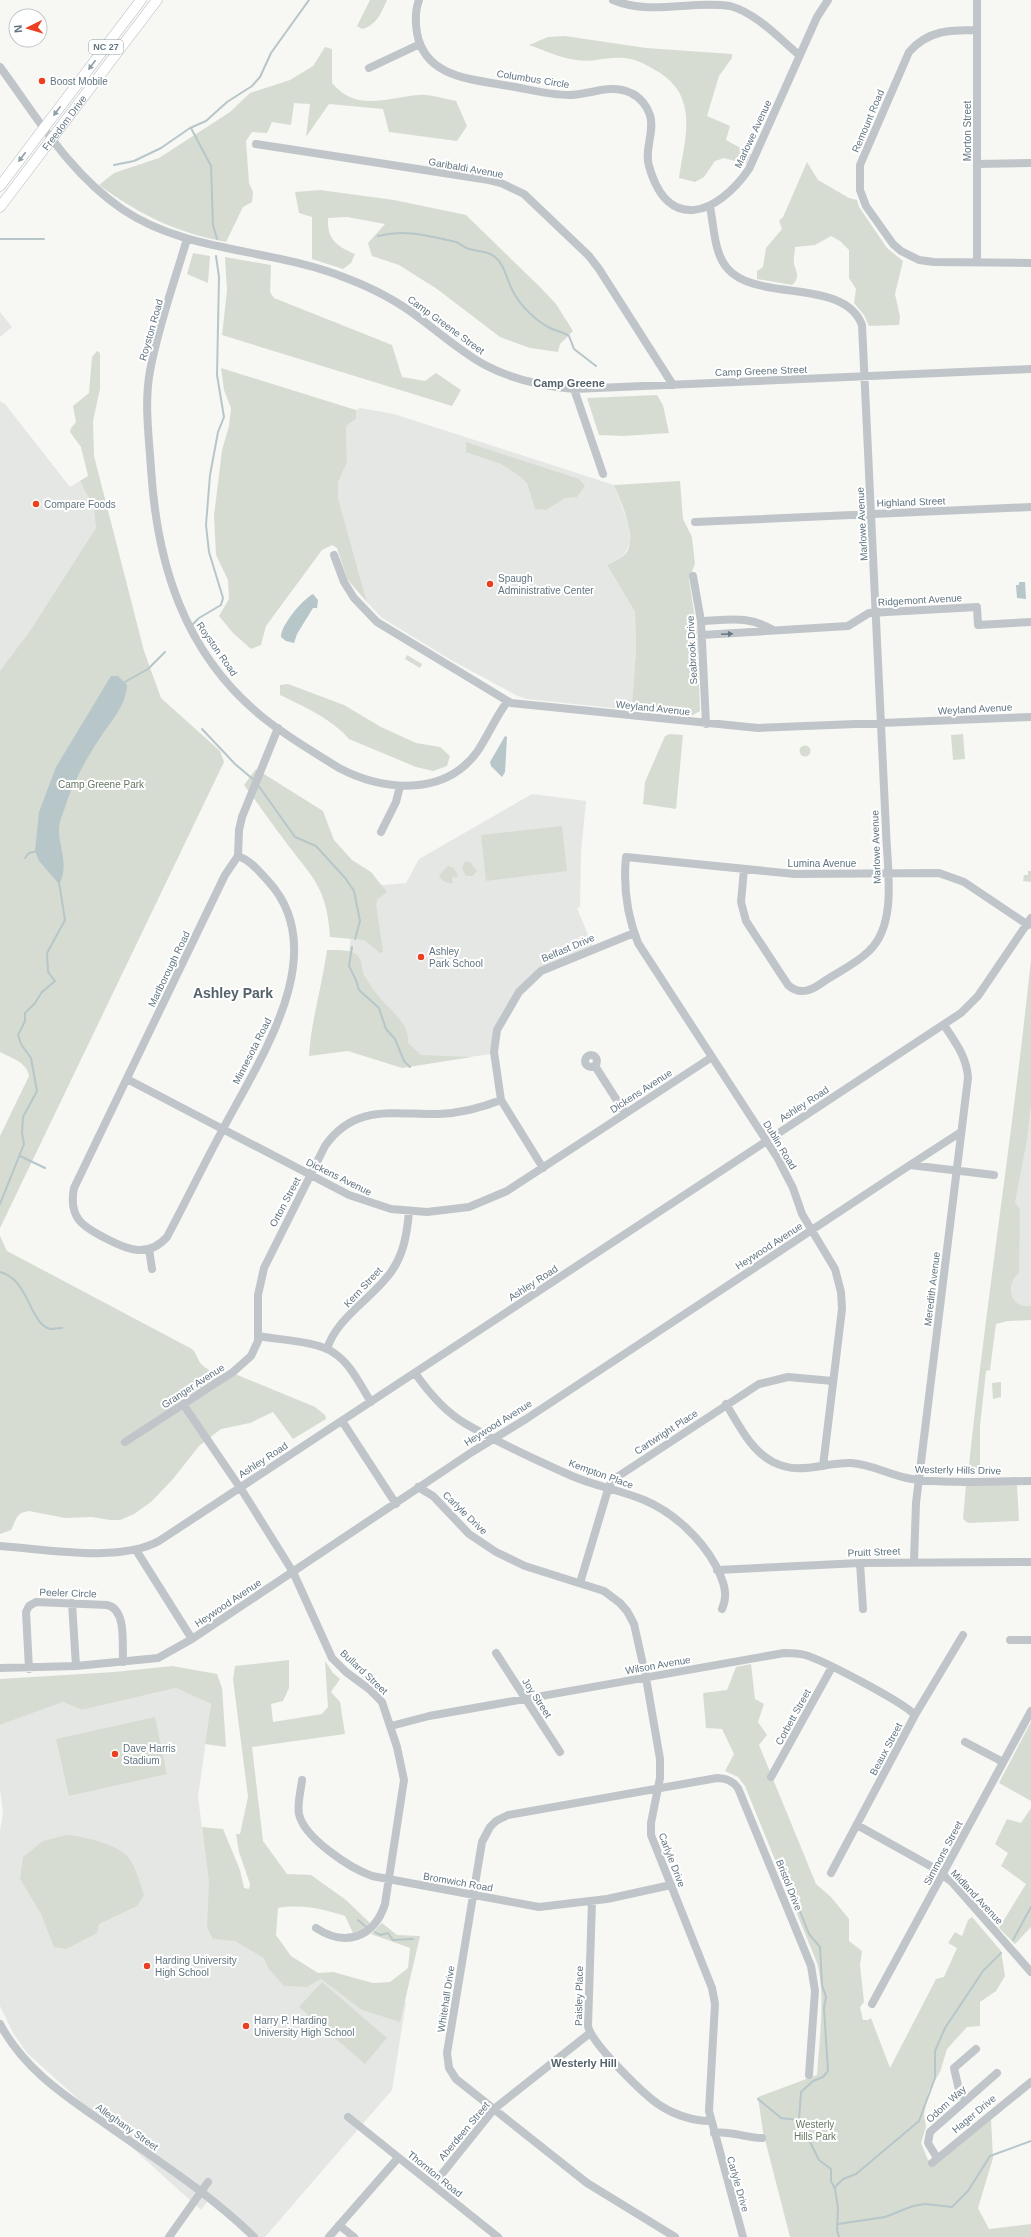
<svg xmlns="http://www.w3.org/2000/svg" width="1031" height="2237" font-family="Helvetica,sans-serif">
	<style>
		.built { fill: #e5e7e5 }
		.green { fill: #d7dcd3 }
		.water { fill: #b6c6c9 }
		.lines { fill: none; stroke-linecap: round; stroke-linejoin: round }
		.stream { stroke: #b6c6c9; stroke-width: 2 }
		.major-casing { stroke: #b3b9bd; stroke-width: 11 }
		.minor { stroke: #c0c5c9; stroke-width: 8 }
		.major { stroke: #fff; stroke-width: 10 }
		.oneway { fill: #909ea6 }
		.oneway2 { fill: #667984 }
		.poi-dot { fill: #eb3f20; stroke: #fff; stroke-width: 1.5 }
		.labels { text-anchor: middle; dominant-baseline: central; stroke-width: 4; stroke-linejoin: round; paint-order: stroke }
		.shield { fill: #fff; stroke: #909ea6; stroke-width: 1 }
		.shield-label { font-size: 9px; font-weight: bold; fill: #617580 }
		.street-label { font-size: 10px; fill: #617580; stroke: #fff }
		.poi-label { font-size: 10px; fill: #617580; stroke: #fff; text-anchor: start }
		.park-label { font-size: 10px; fill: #667860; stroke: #fff }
		.neighbourhood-label { font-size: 11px; font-weight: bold; fill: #53626b; stroke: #fff }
		.district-label { font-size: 14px; font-weight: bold; fill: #53626b; stroke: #fff }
	</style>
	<rect width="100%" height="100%" fill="#f7f7f4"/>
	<path class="built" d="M0 312 12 327 0 337Z
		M0 401 5 404 70 487 91 474 109 538 0 677Z
		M360 408 394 414 614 485 629 526 630 543 624 555 607 565 635 612 636 650 632 710 526 699 518 696 451 660 382 618 367 602 338 498V483L347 462 346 426 356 419V410Z
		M532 794 586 801 581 852 580 907 577 908 593 947 538 971 500 1019 493 1054 403 1065 339 1014 359 887 406 883 419 859Z
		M1031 960V1307L989 1306 1013 1125Z
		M176 1688 211 1704 198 1797 214 1920 271 1958 406 2002 392 2090 265 2237H255L210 2198 201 2210 27 2053 13 2033 0 2006V1831L3 1813 0 1789V1725L63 1702 82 1710Z"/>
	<path class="green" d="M370 0H387C381 13 377 25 362 29L357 26Z
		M565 36 646 48 732 54V58L719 76 707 116 730 126 726 140 751 154 746 164 724 158 715 161 704 177 695 182 679 178C685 136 700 95 655 70 645 64 636 59 624 58 608 56 591 63 576 60 560 58 544 50 529 45L548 37Z
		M325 47 332 49V83C357 113 387 97 419 95 430 94 444 99 456 101L467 126 457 141 389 132 383 109 329 104 306 137 310 104 294 103 291 125 272 122 267 133 252 132 246 141 249 183 253 192 252 202 243 207 226 242C175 232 142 216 99 185L114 173 159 158 230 112 250 93 290 80 313 66Z
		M807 162 818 180 849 198 857 200 859 207 887 248 903 261 895 294 900 317 899 325 869 326 864 315 854 303 856 289 849 278V250L840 241 831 236 815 245 795 247C795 252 793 259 794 264 797 274 800 277 792 285L757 279V271L763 267 766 248 782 229 779 221 783 217Z
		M320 190 394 200 466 215 542 289 556 304 573 331 560 344 558 352 530 348 500 337 437 289 399 265 372 256 368 243 385 224 347 217 328 218C327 240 337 246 355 254L351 263 343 269 312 259V217L299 213 295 192Z
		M193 253 210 256 208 283 187 274Z
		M225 257 271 265 270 292 274 298 392 345 402 377 425 381 436 373 461 390 452 406 222 335 227 291Z
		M97 351 100 353V389L93 421 94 456 144 651 161 698 220 751 224 762 0 1228V1235V1136L29 1076C27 1062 11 1058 0 1052V671L30 631 96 528 94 508 80 481 88 476 81 447 70 432 71 428 76 422 73 406 89 393 92 357Z
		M221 368 356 410V419L346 426 347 462 338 483V498L367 602 347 579 337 548 332 545 322 550 266 626 261 645 251 649 233 633 219 616 229 599 228 580 216 555 214 516 222 450 229 426 231 408 224 390Z
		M657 395 663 405 669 433 623 436 599 435 587 398Z
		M466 442 579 479 585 486 577 497 565 498 546 510 535 509 527 483 518 475 501 464 466 452Z
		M680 481 683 519 692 537 695 564 689 579 697 632 700 711 693 715 636 709 632 704 636 650 635 612 607 565C612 562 619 559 623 556 641 542 620 501 614 485Z
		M407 655 422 664 420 668 405 659Z
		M288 684 344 705 381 727 416 743 440 747 450 756 447 766 433 771 416 767 349 739C332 719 303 706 280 695V685Z
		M670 734 683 735 676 809 643 804 645 782 665 736Z
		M963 734 965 759 953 760 951 735Z
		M799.5 751a5.5 5.5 0 1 1 11 0a5.5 5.5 0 1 1-11 0Z
		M256 769 323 811 334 840 352 860 371 872 387 892 378 899 376 904 383 952 380 953 364 940 330 937C327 884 310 876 282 837 269 820 257 802 244 785Z
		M562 826 567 871 486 881 481 835Z
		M465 861 470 862 477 871 473 876H466L462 868Z
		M448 866 454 868 458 876 456 878 454 876 452 879 453 883C447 884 441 881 439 875Z
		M1028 871H1031V882L1023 881 1024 875H1028Z
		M327 950C336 950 350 949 357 955 363 961 361 968 364 975 368 981 372 988 376 993 388 1010 410 1021 408 1043L421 1055 472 1057 402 1068 348 1051 309 1056C311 1021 322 986 327 950Z
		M1031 960V1104L1027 1140 1015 1202 1020 1210 1019 1273C1004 1285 1010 1309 1031 1306V1320L1008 1321 996 1324 990 1370 986 1371 980 1426V1472L968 1474C986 1302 1013 1132 1031 960Z
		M0 1236 7 1251 192 1349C197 1354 198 1361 202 1365 209 1371 219 1375 228 1379L235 1374 315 1407 325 1415 326 1419 293 1439 273 1412 250 1423 221 1429 199 1446 173 1479 151 1502 134 1514 120 1520H110L92 1517 65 1518 29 1511 21 1513 17 1517 11 1530 0 1534Z
		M1001 1382V1397L993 1399 992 1383Z
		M966 1485H1017L1019 1521 968 1523 963 1519Z
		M289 1660V1688L283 1701 271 1704 273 1722 322 1714 328 1707 325 1661 333 1673 340 1679 331 1692 340 1702 345 1734 252 1747 263 1841 287 1874 311 1875 346 1900 370 1923 365 1929 353 1933 345 1916C322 1909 303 1904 278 1908L276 1935 291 1956 318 1973 333 1972 373 1983 390 1982 408 1968 410 1948 371 1934 382 1923 397 1935 420 1936 400 2022 362 2010 321 1979 307 1987 284 1986 268 1968 264 1958 235 1941 213 1939 207 1927 209 1883 202 1827 223 1829 240 1870 244 1888 249 1889 250 1884 239 1852 236 1834H240L248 1797 233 1679 235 1666Z
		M751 1664 755 1699 764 1704 758 1722 767 1735 759 1745 816 1884 831 1897 849 1919V1941L862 1951 860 1965 864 2002 860 2007 863 2020H868L871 2018 890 2068 936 1979 944 1977 957 1948 948 1943 955 1932 962 1936 968 1920 972 1917 1001 1951 1005 1976 996 1991 980 2002V2026L967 2027 947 2049 940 2072 928 2092 924 2115 926 2127 921 2143 928 2160 937 2163 991 2119 993 2158 978 2208 989 2229 1031 2224V2237H790L763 2132 758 2097 817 2075C819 2043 826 1994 817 1963L745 1786 738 1777 725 1771 734 1754 722 1729 706 1728 703 1693 727 1690 736 1667Z
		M172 1666 217 1674 222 1688 226 1747 205 1744 211 1704 176 1688 82 1710 63 1702 0 1725V1679L114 1672Z
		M155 1717 167 1774 69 1796 56 1739Z
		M1031 1722V1801L999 1783Z
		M1031 1808V1927L1015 1944 999 1928 1026 1884 1001 1866 1008 1853 995 1844 1007 1819 1021 1823Z
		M66 1835C83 1836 117 1844 128 1857 136 1867 140 1883 144 1895L137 1906 99 1924 97 1933 66 1949 54 1947 41 1914 20 1879 23 1857 43 1841Z
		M322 1982 387 2038 365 2064 299 2007Z"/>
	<path class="water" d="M1019 582H1025L1026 599 1017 598 1016 585H1019Z
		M313 594 318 600 317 608H313L297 634 294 643 286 641 281 637C281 625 302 600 313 594Z
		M111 676H118L127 685C126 707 109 723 98 741 86 759 75 780 67 801 65 809 60 819 59 827 58 846 70 866 59 884L39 861 35 851 39 812 56 767Z
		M505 736 507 737 505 772 502 777 491 766 490 762Z"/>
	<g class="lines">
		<path class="stream" d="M191 128 211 166 213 225 217 239
			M114 165 134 161 161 148 190 128 206 121 227 102 252 86 260 77 271 53 309 0
			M378 236C406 229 428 236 456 242 460 243 464 248 469 249 479 252 487 250 495 257 506 266 507 283 515 295 522 307 536 321 550 328 556 331 563 332 569 336L574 349 596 366
			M0 239H44
			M192 625 199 618 221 605 223 598 209 552 206 525 210 475 218 432 224 417 217 375 219 277 216 256
			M123 683 148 669 165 652
			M202 729 235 764 254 780
			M258 785 295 837 316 846 346 879 354 891 360 921 355 939
			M25 858 29 853 37 851
			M352 947 349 966 356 980 359 990 379 1008 386 1029 395 1039 404 1061 410 1067
			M20 1156 45 1168
			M0 1204 24 1144 22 1133 23 1117 37 1091 31 1058 21 1044 18 1035 25 1021V1013L35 1003 42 992 55 981 48 972 47 953 65 920 59 882
			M0 1272C29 1279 29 1323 50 1329 53 1329 59 1328 62 1328
			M785 1874 809 1934 820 1947 822 1985 826 1997 824 2008 828 2071 823 2077 813 2081 801 2092 799 2120 819 2160 831 2169V2181L835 2189 838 2208 837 2230 839 2237
			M358 1920 365 1926
			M375 1932 380 1935 388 1933 393 1940 413 1939
			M1013 1940 1031 1907
			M758 2099 781 2118 799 2120
			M834 2188 843 2179 856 2174 919 2121 935 2078V2051L945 2028 983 1971 1001 1953
			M838 2224 885 2217 913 2206 925 2204 952 2207 968 2191 990 2156 1031 2141"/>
		<g class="major-casing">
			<g id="major">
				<path d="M0 186 141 0"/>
				<path id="s1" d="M0 207 157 0"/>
			</g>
		</g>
		<path class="minor" d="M419 0C415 11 415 21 417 33 425 78 472 79 509 86 528 89 549 95 569 95 590 95 610 83 631 93 640 97 647 106 650 115 655 132 644 149 649 166 668 234 718 214 749 169L817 17 828 0
			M613 0C651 16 691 0 730 6 756 13 779 38 799 55
			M977 0V262
			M977 30C950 30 928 30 909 52L860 165V190L866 206 893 244 901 251 919 260 934 262 1031 263
			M0 67C37 117 69 173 122 209 188 254 273 248 346 278 372 288 396 300 418 317 440 333 461 352 485 365 513 380 542 386 574 389L1031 369
			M369 68 420 44
			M256 144 489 180 501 183 524 194 589 256 599 269 673 385
			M977 164 1031 163
			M710 207C714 226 714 253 727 268 756 303 844 277 862 325L886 830C887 867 898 924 869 951 857 963 840 971 826 980 814 989 801 997 788 985L746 921 741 902 744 869
			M187 239C174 283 158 327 150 371 144 403 149 437 151 469 157 564 184 652 260 715 284 735 312 751 339 768 383 791 444 797 477 752 488 736 495 718 507 702
			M574 389 603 474
			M695 522 1031 507
			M334 555 344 582 354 598 377 622 511 703 758 728 1031 717
			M693 576 701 621 706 724
			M701 621C729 620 748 615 773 630
			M702 635 848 626 869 613 977 607 978 625 1031 622
			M381 832 396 802 400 786
			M238 856C250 860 260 872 268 881 334 952 259 1060 223 1129 204 1164 186 1201 167 1237 148 1258 128 1250 107 1239 83 1227 68 1218 74 1188L225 875 238 856 239 830 242 817 278 728
			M585 1061a6 6 0 1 1 12 0a6 6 0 1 1-12 0Z
			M595 1066 625 1113
			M127 1079 349 1195 391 1209 427 1212 469 1207 507 1191 712 1057
			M910 1165 961 1132
			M543 1168 501 1100 494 1052 497 1030 519 992 541 971 634 933
			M149 1249 152 1269
			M258 1336C279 1340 318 1341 334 1353 351 1364 360 1385 371 1402
			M327 1349C337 1317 372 1299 391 1272 404 1254 407 1233 409 1212
			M415 1373C429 1393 445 1412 466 1424 499 1443 536 1460 572 1476 595 1486 620 1490 644 1500 673 1512 701 1538 716 1566 723 1580 729 1594 722 1609
			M183 1404 243 1492 293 1572 332 1658 346 1672 369 1689 382 1702 397 1747 404 1780 385 1904C374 1938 345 1947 316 1928
			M726 1404C739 1425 751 1451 773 1462 800 1476 823 1462 851 1463 872 1464 891 1476 912 1479 951 1484 992 1481 1031 1481
			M342 1421 396 1504
			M125 1442 233 1372 251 1356 258 1341V1295L264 1268 325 1146C355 1103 394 1115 439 1114 460 1113 481 1108 501 1100
			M823 1466 842 1309 841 1292 835 1269 802 1214 793 1188 777 1157 638 943C627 915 623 887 626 857L795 874 939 873 964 882 1028 925
			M418 1487 433 1496 469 1534 496 1552 525 1566 604 1591 620 1603 627 1611 634 1624 646 1678 660 1759V1778L651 1823V1835L712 1988 715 2004 709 2111 743 2237
			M0 1546C45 1549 119 1563 159 1541L961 1013 978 996 1031 918
			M136 1550 192 1639
			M914 1561 916 1503 968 1078C967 1057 955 1042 944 1025
			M860 1563 863 1609
			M717 1570 860 1563 1031 1562
			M580 1583 609 1486 614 1479 759 1384 788 1377 833 1381
			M72 1603 76 1666
			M1010 1640H1031
			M496 1653 560 1752
			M0 1668 76 1666 158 1658 192 1639 472 1452 526 1419 910 1165 994 1175
			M29 1669 26 1612 29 1606 36 1602 107 1605C127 1609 122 1645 123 1662
			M391 1726 429 1716 784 1653C791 1653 798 1653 805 1655 823 1660 903 1702 915 1715
			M965 1742 1003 1762
			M771 1777 832 1667
			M302 1780C301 1791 297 1803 299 1814 304 1838 350 1868 372 1876L539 1907 607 1899 671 1885
			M857 1825 934 1868 952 1882 1031 1972
			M831 1873 915 1715 963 1635
			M592 1901 588 2026C591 2043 645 2096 661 2106 675 2115 694 2121 710 2121
			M872 2004 1031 1711
			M0 2024C24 2069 64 2095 104 2123 155 2159 209 2193 254 2237
			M966 2100 959 2090 954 2068 976 2049
			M348 2117 498 2237
			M714 2133C730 2130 745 2138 762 2138
			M937 2158 928 2143 930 2132 997 2073
			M932 2163 1031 2082
			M433 2185 494 2109 590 2033
			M339 2225 354 2237
			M169 2237 208 2182
			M329 2237 398 2158
			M675 2237 587 2183 456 2079 449 2068 447 2053 482 1842 490 1827 496 1821 508 1815 717 1778C726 1778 733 1781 738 1788L811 1966 815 1991 809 2075"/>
		<use href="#major" class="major"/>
	</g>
	<defs><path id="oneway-solid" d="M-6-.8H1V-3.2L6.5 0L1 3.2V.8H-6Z"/></defs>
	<g class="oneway">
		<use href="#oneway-solid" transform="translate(92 65) rotate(127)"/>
		<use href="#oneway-solid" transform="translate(57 111) rotate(127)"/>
		<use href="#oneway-solid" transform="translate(22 157) rotate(127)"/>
	</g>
	<use class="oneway2" href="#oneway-solid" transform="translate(727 634) rotate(-3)"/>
	<g class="poi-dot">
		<circle cx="42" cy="81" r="4"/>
		<circle cx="36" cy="504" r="4"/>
		<circle cx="490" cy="584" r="4"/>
		<circle cx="421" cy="957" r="4"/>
		<circle cx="115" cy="1754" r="4"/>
		<circle cx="147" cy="1966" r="4"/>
		<circle cx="246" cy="2026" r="4"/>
	</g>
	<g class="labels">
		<rect class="shield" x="89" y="40" width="34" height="14" rx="3"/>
		<g class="shield-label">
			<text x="106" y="47">NC 27</text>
		</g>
		<g class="street-label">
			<text transform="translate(533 79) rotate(9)">Columbus Circle</text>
			<text transform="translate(868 121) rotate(-67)">Remount Road</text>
			<text stroke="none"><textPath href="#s1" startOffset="106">Freedom Drive</textPath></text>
			<text transform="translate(967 131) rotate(-90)">Morton Street</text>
			<text transform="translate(753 134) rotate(-65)">Marlowe Avenue</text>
			<text transform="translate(466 168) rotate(10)">Garibaldi Avenue</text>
			<text transform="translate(446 325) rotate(36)">Camp Greene Street</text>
			<text transform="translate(151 330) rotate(-74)">Royston Road</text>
			<text transform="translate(761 371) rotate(-2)">Camp Greene Street</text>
			<text transform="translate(911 502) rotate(-2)">Highland Street</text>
			<text transform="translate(862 524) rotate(-93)">Marlowe Avenue</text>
			<text transform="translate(920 600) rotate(-3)">Ridgemont Avenue</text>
			<text transform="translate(217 649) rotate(55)">Royston Road</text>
			<text transform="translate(692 650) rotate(-93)">Seabrook Drive</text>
			<text transform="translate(653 708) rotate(6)">Weyland Avenue</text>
			<text transform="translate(975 709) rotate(-3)">Weyland Avenue</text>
			<text transform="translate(876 847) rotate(-92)">Marlowe Avenue</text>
			<text x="822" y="863">Lumina Avenue</text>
			<text transform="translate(568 948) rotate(-23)">Belfast Drive</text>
			<text transform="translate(169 969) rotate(-64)">Marlborough Road</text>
			<text transform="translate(252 1051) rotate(-63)">Minnesota Road</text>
			<text transform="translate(641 1091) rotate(-33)">Dickens Avenue</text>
			<text transform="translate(804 1104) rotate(-33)">Ashley Road</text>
			<text transform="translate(780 1145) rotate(59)">Dublin Road</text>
			<text transform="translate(339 1177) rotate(26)">Dickens Avenue</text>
			<text transform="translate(285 1202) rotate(-62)">Orton Street</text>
			<text transform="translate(769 1246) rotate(-33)">Heywood Avenue</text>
			<text transform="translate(533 1283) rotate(-33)">Ashley Road</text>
			<text transform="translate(363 1287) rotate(-47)">Kern Street</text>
			<text transform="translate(932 1289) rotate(-83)">Meredith Avenue</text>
			<text transform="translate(193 1386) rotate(-33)">Granger Avenue</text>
			<text transform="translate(498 1423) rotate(-32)">Heywood Avenue</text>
			<text transform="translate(666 1432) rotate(-33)">Cartwright Place</text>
			<text transform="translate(263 1460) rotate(-33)">Ashley Road</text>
			<text transform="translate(958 1470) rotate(1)">Westerly Hills Drive</text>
			<text transform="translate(601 1474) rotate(20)">Kempton Place</text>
			<text transform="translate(465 1513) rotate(44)">Carlyle Drive</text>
			<text transform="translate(874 1552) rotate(-2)">Pruitt Street</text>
			<text transform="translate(68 1593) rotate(2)">Peeler Circle</text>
			<text transform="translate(228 1603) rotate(-34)">Heywood Avenue</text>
			<text transform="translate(658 1665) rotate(-10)">Wilson Avenue</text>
			<text transform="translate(364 1672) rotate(43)">Bullard Street</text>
			<text transform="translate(537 1698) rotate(57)">Joy Street</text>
			<text transform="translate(793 1717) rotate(-61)">Corbett Street</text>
			<text transform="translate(886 1749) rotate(-62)">Beaux Street</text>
			<text transform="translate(943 1853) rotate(-62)">Simmons Street</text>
			<text transform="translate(672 1860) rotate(69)">Carlyle Drive</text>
			<text transform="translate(458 1882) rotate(10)">Bromwich Road</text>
			<text transform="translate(789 1885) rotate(68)">Bristol Drive</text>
			<text transform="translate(977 1897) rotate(47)">Midland Avenue</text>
			<text transform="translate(579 1996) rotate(-89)">Paisley Place</text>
			<text transform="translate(446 1999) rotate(-81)">Whitehall Drive</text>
			<text transform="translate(946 2104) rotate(-42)">Odom Way</text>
			<text transform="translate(974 2114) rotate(-40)">Hager Drive</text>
			<text transform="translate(127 2127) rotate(35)">Alleghany Street</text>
			<text transform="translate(464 2131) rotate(-50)">Aberdeen Street</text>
			<text transform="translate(435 2174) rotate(39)">Thornton Road</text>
			<text transform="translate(738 2184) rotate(74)">Carlyle Drive</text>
		</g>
		<g class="poi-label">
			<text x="50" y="81">Boost Mobile</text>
			<text x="44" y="504">Compare Foods</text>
			<text x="498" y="578">Spaugh<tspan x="498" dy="12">Administrative Center</tspan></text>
			<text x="429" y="951">Ashley<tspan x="429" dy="12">Park School</tspan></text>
			<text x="123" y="1748">Dave Harris<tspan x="123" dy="12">Stadium</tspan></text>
			<text x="155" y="1960">Harding University<tspan x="155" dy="12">High School</tspan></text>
			<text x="254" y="2020">Harry P. Harding<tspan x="254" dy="12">University High School</tspan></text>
		</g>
		<g class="park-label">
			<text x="101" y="784">Camp Greene Park</text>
			<text x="815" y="2124">Westerly<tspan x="815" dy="12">Hills Park</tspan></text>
		</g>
		<g class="neighbourhood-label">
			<text x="569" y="383">Camp Greene</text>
			<text x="584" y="2063">Westerly Hill</text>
		</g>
		<g class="district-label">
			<text x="233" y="993">Ashley Park</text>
		</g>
	</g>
	<g transform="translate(28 28) rotate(265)"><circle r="19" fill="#ffffff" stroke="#c0c8cc"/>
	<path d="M0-3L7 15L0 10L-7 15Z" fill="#eb3f20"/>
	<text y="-6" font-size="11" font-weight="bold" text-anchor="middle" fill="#617580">N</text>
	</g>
</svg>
